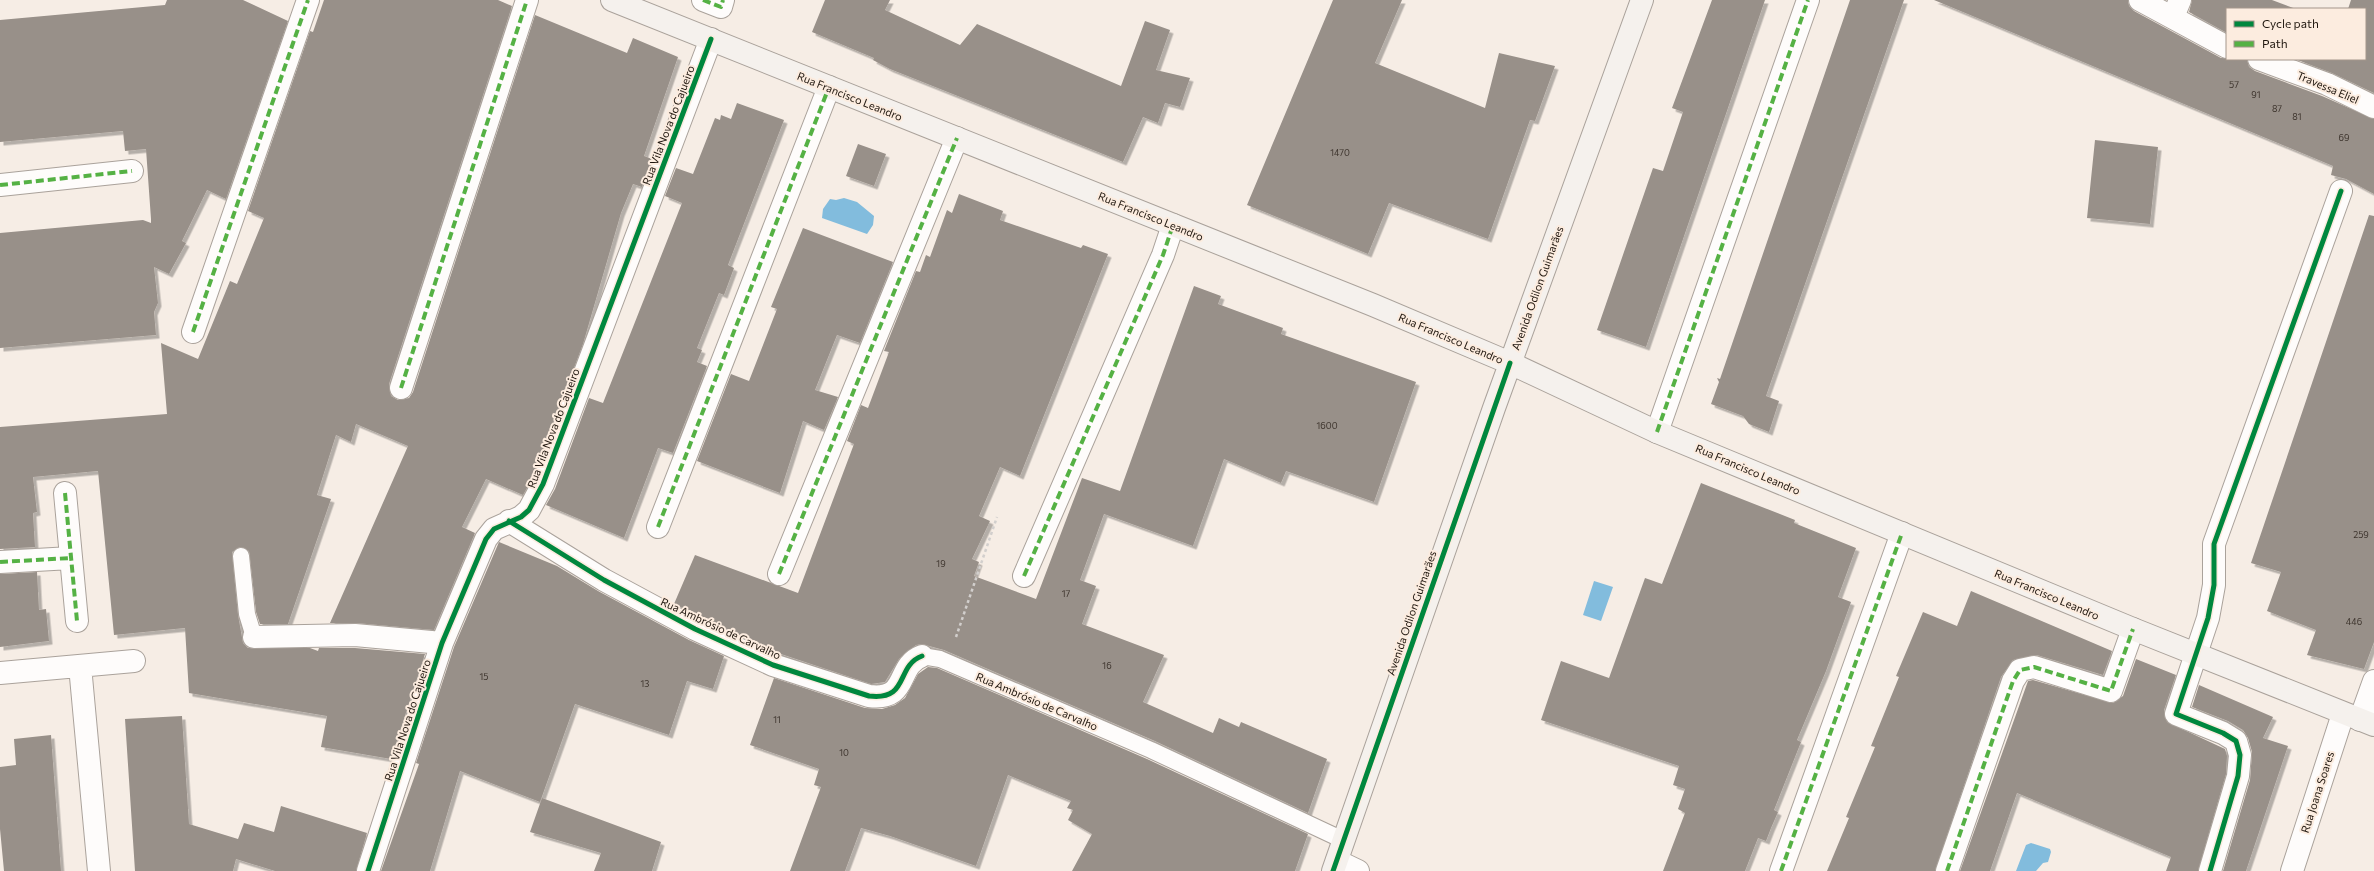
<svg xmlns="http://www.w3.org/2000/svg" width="2374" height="871" font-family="Commissioner,sans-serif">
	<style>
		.water { fill: #82bcdd }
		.building { fill: #989089; filter: url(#shadow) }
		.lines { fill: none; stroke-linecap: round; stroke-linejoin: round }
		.lane-casing { stroke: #aaa29b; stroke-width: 18 }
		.street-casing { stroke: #aaa29b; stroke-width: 24 }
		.secondary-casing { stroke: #aaa29b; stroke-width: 24 }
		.path { stroke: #d2cfcd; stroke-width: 2.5; stroke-dasharray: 3 3; stroke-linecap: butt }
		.lane { stroke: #fefcfb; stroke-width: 16 }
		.street { stroke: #fefcfb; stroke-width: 22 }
		.secondary { stroke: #f5f1ed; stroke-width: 22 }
		.quiet { stroke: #55b144; stroke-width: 4; stroke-dasharray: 8 4; stroke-linecap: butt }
		.cycleway-casing { stroke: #fcecdf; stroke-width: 8 }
		.cycleway { stroke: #00873e; stroke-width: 5 }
		.labels { text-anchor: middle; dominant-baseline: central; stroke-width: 4; stroke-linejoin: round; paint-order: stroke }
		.number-label { font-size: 9px; fill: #3d342d }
		.street-label { font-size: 11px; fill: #1f160e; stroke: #fcecdf }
	</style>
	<defs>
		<filter id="shadow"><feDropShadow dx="3.5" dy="3.5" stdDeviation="0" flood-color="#0004"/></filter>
	</defs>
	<rect width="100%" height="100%" fill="#f6ede5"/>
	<path class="water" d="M844 198 857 202 874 216 873 225 867 234 822 218 823 209 830 199 836 200Z
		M1594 581 1613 587 1601 621 1583 615Z
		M2031 843 2050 849 2051 852 2048 862 2043 863 2036 871H2016L2026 845Z"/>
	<path class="building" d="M167 0H243L288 21 226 199 207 190 182 241 186 243 169 274 154 267 158 303 154 312 156 335 0 348V233L143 220 151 223V219L146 149 125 151 123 131 0 142V20L165 5Z
		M324 0H498L512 6 389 384 391 396 398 400 409 398 413 392 535 15 627 53 633 38 678 57 644 156 652 159 642 187 633 184 621 213 583 344 532 479 523 495 486 479 462 527 475 533 434 630 356 623H330L408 446 356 424 351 442 336 435 317 495 331 499 288 624H260L256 612 249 551 240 547 232 552 238 615 243 643 248 648H310L318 651 319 648H355L425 654 391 759 321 747 327 716 189 693 185 628 114 635 98 471 33 477 37 512 33 513 35 547 0 549V427L167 414 161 343 198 359 230 281 237 284 264 218 248 211 310 31 313 32Z
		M825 0H890L885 10 960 45 977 24 1121 86 1145 21 1170 30 1156 70 1190 78 1180 107 1165 103 1158 123 1143 117 1123 162 890 69 873 60 874 58 812 32Z
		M1333 0H1402L1375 63 1485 108 1499 53 1555 66 1535 121 1530 120 1488 239 1389 203 1368 254 1247 205Z
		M1712 0H1765L1646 347 1597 330 1653 168 1663 171 1683 112 1672 108Z
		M1850 0H1904L1766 396 1779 401 1769 432 1749 424 1743 416 1711 404 1719 382 1717 378 1720 379Z
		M1934 0H2128L2129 6 2134 11 2221 58 2247 59 2249 67 2255 71 2322 96 2374 119V194L2346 179 2331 175 2333 166Z
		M2192 0H2272L2296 9H2227V33L2189 12Z
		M2351 0H2374V93L2332 73 2295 59H2365V9H2348Z
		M737 103 784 120 728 265 734 268 724 295 719 293 697 348 702 350 697 362 707 366 673 453 658 448 624 538 546 505 555 489 589 398 603 403 682 203 665 196 676 168 693 174 715 118 720 120 721 115 731 119Z
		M2095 140 2158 147 2150 224 2087 218Z
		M858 144 886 154 874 186 846 176Z
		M959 194 1003 211 1000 220 1081 248 1083 245 1108 254 1020 476 1000 467 979 516 990 521 972 559 979 562 974 576 1036 599 1082 478 1120 491 1194 286 1221 296 1218 304 1283 328 1281 334 1416 382 1374 502 1286 471 1281 483 1224 459 1193 546 1104 514 1080 580 1096 586 1082 624 1164 655 1143 702 1213 733 1219 718 1239 727 1241 722 1327 759 1308 813 1155 741 944 650 922 644 916 645 899 659 885 682 871 684 778 653 674 604 695 555 798 593 854 444 847 441 861 405 868 408 889 352 884 351 916 271 920 272 926 255 930 257 947 210 952 213Z
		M2369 215 2374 216V642L2364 669 2307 655 2316 630 2267 611 2281 572 2251 563Z
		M803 228 893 262 860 343 837 335 815 390 838 397 824 430 803 421 780 493 697 461 731 374 749 381 777 309 771 307Z
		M1701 483 1795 520 1794 523 1856 548 1838 597 1851 602 1826 671 1797 740 1801 742 1774 810 1778 812 1771 828 1766 841 1758 838 1745 871H1663L1685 813 1678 809 1685 789 1673 785 1679 766 1541 720 1561 661 1609 678 1645 578 1662 584Z
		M499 542 557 566 598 591 689 640 724 656 713 689 687 681 669 735 575 704 540 802 460 771 430 871H381L419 764 416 763 454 647Z
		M37 572 39 610 46 609 49 641 0 647V574Z
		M1971 591 2112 651 2103 675 2037 655 2013 660 2001 677 1935 871H1827L1849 818 1846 817 1875 747 1871 746 1899 677 1896 676 1923 612 1957 626Z
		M2136 659 2176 675 2164 710 2167 722 2225 749 2227 756 2226 774 2198 871H2166L2171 857 2017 793 1990 871H1960L2028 681 2033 680 2113 703 2123 696Z
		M928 667 937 668 1147 759 1308 834 1295 871H1072L1092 834 1068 820 1073 810 1067 808 1071 801 1008 775 976 866 890 836 861 828 845 871H790L821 787 814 785 819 769 750 745 774 678 865 708 882 709 895 705 905 698 918 674Z
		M2199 685 2273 717 2263 738 2288 746 2246 871H2223L2250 780 2252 752 2248 738 2243 730 2228 721 2192 707Z
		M182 716 189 824 238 839 244 823 274 832 281 806 367 833 356 871H275L236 859 233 871H135L125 719Z
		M51 735 61 871H4L0 829V767L16 765 14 739Z
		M542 798 661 842 652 871H594L601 853 530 832Z"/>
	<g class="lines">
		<g class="lane-casing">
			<path id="lane" d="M241 556 247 614 254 637
				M922 656 940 659 1151 750 1343 840"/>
		</g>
		<g class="street-casing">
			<path id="street" d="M703 0 721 7 723 0
				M2140 0 2227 47
				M2173 17 2180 0
				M2259 59 2327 84 2374 107
				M0 185 132 171
				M193 332 308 0
				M401 388 527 0
				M1657 432 1808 0
				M65 493 77 621
				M509 521 604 580 695 629 773 665 869 696C910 701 895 666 922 656
				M658 527 829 87
				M0 562 71 558
				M779 574 957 138
				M1024 576 1163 255 1173 225
				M254 637 355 635 442 643
				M80 666 99 871
				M0 673 134 661
				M2360 720 2374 681
				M1337 861 1358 871
				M368 871 442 643 486 539 494 529 521 517 529 510 543 484 711 39
				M1781 871 1902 533
				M1947 871 2013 681 2020 670 2034 667 2111 691 2133 629
				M2210 871 2238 776 2240 755 2236 741 2223 733 2176 714 2208 618 2214 585V544L2341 191
				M2292 871 2343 714"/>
		</g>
		<g class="secondary-casing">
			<path id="secondary" d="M612 0 1373 305 1510 363 1657 432 2133 629 2374 725
				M1333 871 1494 408 1642 0"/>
		</g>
		<path class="path" d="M956 637 997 517"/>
		<use href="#lane" class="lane"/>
		<use href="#street" class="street"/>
		<use href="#secondary" class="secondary"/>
		<path class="quiet" d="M703 0 721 7 723 0
			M0 185 132 171
			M193 332 308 0
			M401 388 527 0
			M1657 432 1808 0
			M65 493 77 621
			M658 527 829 87
			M0 562 71 558
			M779 574 957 138
			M1024 576 1163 255 1173 225
			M1781 871 1902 533
			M1947 871 2013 681 2020 670 2034 667 2111 691 2133 629"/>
		<g class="cycleway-casing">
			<path id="cycleway" d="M509 521 604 580 695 629 773 665 869 696C910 701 895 666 922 656
				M368 871 442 643 486 539 494 529 521 517 529 510 543 484 711 39
				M1333 871 1510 363
				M2210 871 2238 776 2240 755 2236 741 2223 733 2176 714 2208 618 2214 585V544L2341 191"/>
		</g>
		<use href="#cycleway" class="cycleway"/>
	</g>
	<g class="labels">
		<g class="number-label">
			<text x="2234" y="84">57</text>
			<text x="2256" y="94">91</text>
			<text x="2277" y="108">87</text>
			<text x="2297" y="116">81</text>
			<text x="2344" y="137">69</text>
			<text x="1340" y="152">1470</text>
			<text x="1327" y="425">1600</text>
			<text x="2361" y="534">259</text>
			<text x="941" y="563">19</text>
			<text x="1066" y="593">17</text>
			<text x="2354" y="621">446</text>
			<text x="1107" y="665">16</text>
			<text x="484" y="676">15</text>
			<text x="645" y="683">13</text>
			<text x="777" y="719">11</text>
			<text x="844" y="752">10</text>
		</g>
		<g class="street-label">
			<text transform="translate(2328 87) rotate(23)">Travessa Eliel</text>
			<text transform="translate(850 96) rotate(22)">Rua Francisco Leandro</text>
			<text transform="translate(668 125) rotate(-69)">Rua Vila Nova do Cajueiro</text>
			<text transform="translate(1151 216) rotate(22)">Rua Francisco Leandro</text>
			<text transform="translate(1537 288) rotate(-70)">Avenida Odilon Guimarães</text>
			<text transform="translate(1451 338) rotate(23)">Rua Francisco Leandro</text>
			<text transform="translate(553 428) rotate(-69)">Rua Vila Nova do Cajueiro</text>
			<text transform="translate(1748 469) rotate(23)">Rua Francisco Leandro</text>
			<text transform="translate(2047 594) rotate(23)">Rua Francisco Leandro</text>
			<text transform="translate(1411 613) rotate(-71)">Avenida Odilon Guimarães</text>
			<text transform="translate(721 628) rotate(25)">Rua Ambrósio de Carvalho</text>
			<text transform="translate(1037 701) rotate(23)">Rua Ambrósio de Carvalho</text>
			<text transform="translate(407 720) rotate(-72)">Rua Vila Nova do Cajueiro</text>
			<text transform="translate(2317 792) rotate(-72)">Rua Joana Soares</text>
		</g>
	</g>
	<rect x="2226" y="8" width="140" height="52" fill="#fcecdf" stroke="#a4968b"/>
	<rect x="2234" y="21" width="20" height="6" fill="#00873e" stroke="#a4968b"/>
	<text x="2262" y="28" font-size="12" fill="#1f160e">Cycle path</text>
	<rect x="2234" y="41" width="20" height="6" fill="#55b144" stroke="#a4968b"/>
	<text x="2262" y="48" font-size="12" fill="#1f160e">Path</text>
</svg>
